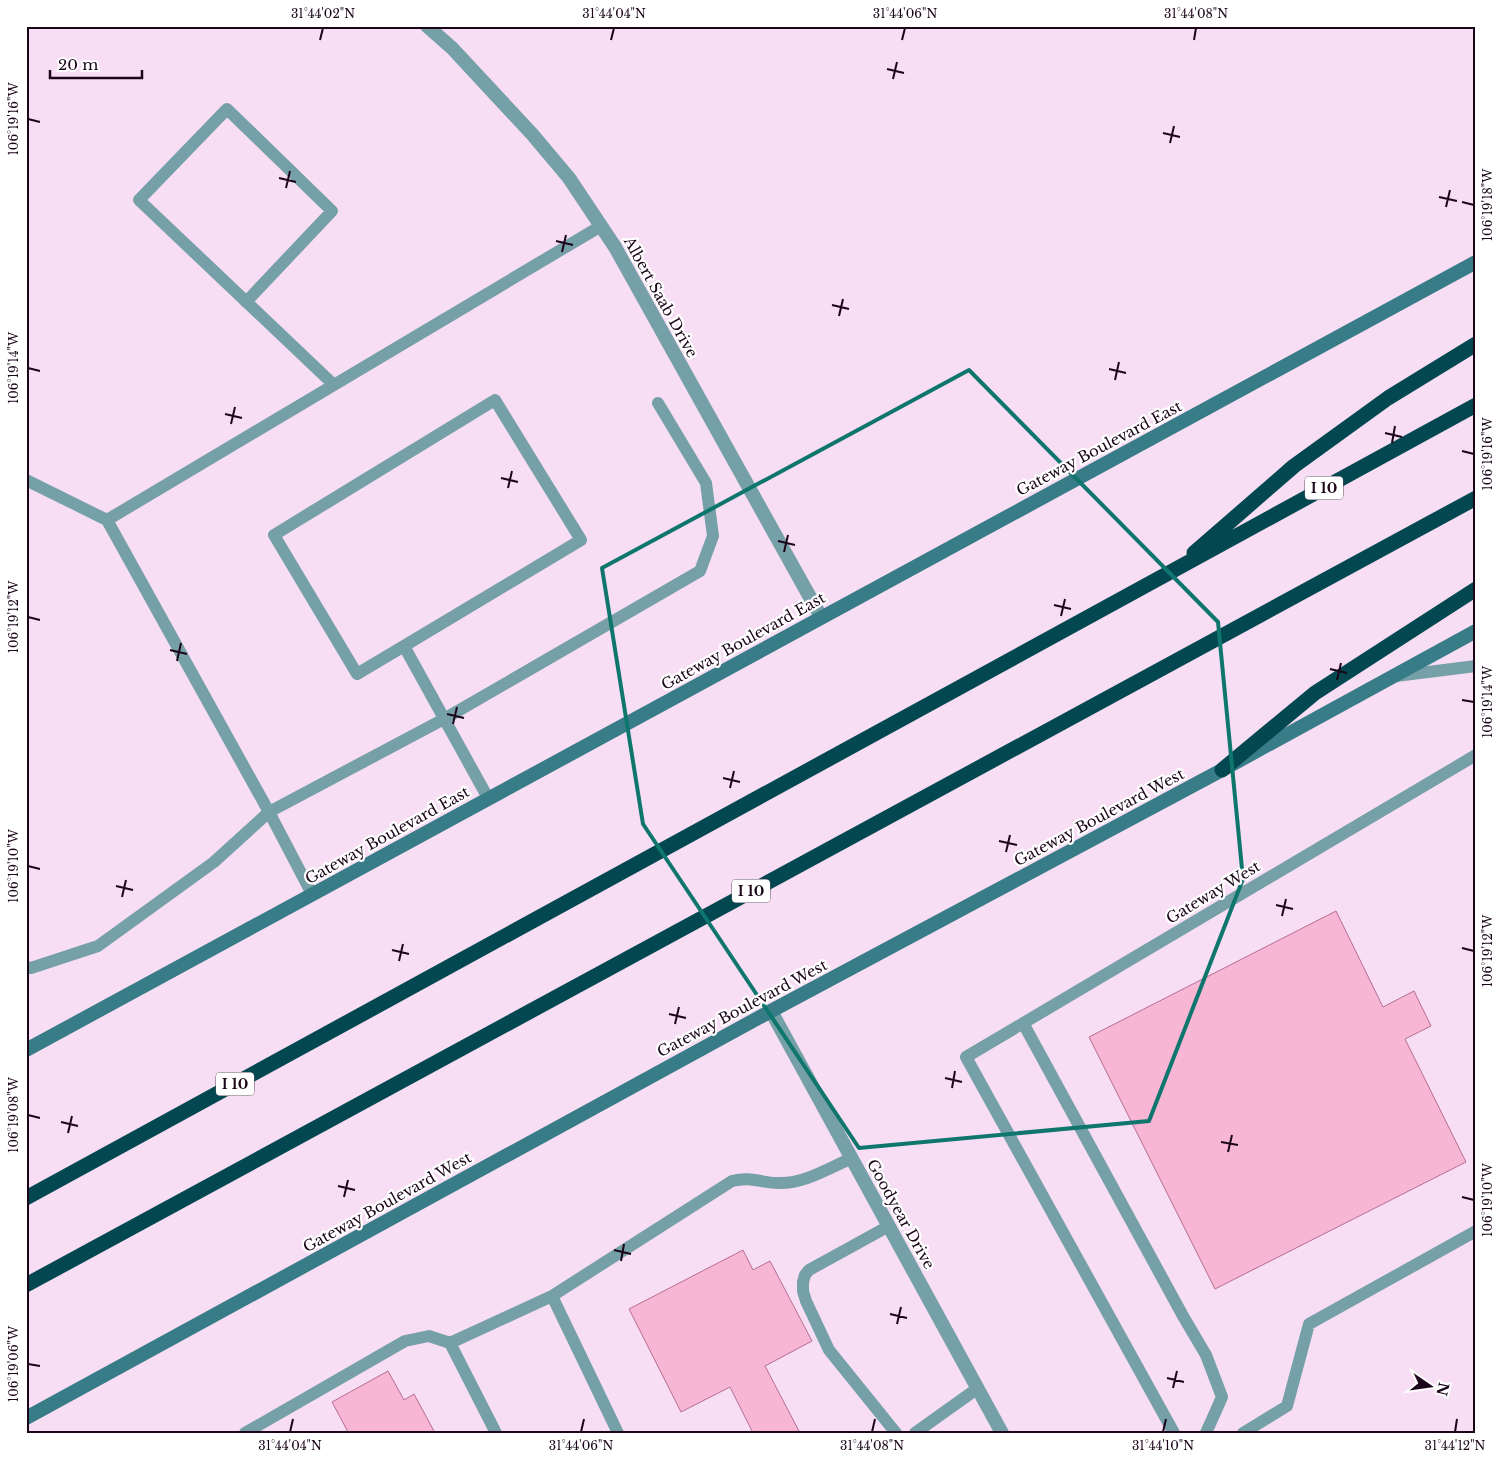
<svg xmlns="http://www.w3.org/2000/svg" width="1502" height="1459" font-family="'Libre Baskerville',serif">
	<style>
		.building { fill: #f6b6d4; stroke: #b76d92 }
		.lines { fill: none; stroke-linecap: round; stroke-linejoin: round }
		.service { stroke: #76a0a7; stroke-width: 12 }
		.minor { stroke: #76a0a7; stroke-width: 14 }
		.tertiary { stroke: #76a0a7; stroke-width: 14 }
		.secondary { stroke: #387c87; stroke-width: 14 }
		.motorway { stroke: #034851; stroke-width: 15 }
		.marked { fill: none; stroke: #0f766e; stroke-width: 4; stroke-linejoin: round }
		.ticks { fill: none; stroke: #1a0519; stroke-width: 2 }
		.labels { text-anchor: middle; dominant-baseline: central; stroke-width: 4.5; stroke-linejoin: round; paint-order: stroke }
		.shield { fill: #fff; stroke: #5f505e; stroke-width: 1 }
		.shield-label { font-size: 14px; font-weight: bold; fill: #1a0519 }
		.street-label { font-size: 15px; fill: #1a0519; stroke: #fff }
		.neatline { fill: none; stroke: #1a0519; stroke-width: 2 }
		.ticks-label { font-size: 12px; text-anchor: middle; fill: #1a0519 }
	</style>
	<rect width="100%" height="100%" fill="#f8def5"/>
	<path class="building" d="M1336 911 1383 1007 1414 991 1431 1026 1405 1039 1466 1162 1215 1289 1089 1037Z
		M743 1250 753 1270 770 1261 812 1341 765 1366 800 1433H753L730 1387 681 1412 629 1309Z
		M388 1371 404 1400 414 1394 435 1433H346L348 1432 332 1402Z"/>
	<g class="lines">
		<path class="service" d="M246 302 332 211 227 109 139 200 334 385
			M26 480 107 520
			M404 646 581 540 495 400 274 535 357 674 404 646 488 798
			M1396 676 1476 666
			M312 894 269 812 107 520 601 226
			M26 967 31 968 98 946 214 862 269 812 444 719 700 571 713 536 706 483 658 403
			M1023 1023 1183 1316 1206 1355 1222 1397 1206 1433
			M889 1226 809 1270 805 1275 803 1282V1291L806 1301 829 1350 896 1433
			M245 1433 405 1341 429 1336 450 1343
			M496 1433 450 1343 552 1296
			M618 1433 552 1296 732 1181C752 1176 760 1183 778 1183 804 1184 829 1168 852 1158
			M915 1433 978 1388
			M1174 1433 966 1057 1476 755
			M1243 1433 1287 1406 1309 1324 1476 1231"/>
		<path class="minor" d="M427 26 452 48 532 134 569 178 615 247 821 617"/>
		<path class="tertiary" d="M771 1011 1002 1433"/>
		<path class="secondary" d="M26 1050 1476 262
			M26 1418 771 1011 1222 770 1476 631"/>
		<path class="motorway" d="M1194 553 1294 466 1388 398 1476 344
			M1222 770 1315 693 1476 589
			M26 1198 1476 405
			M26 1285 1476 498"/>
	</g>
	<path class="marked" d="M969 370 1218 622 1243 879 1149 1121 859 1148 643 824 602 568Z"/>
	<path class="ticks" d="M320 40 323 28M611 40 614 28M902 40 905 28M1194 40 1196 28M887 69 904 73M893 79 897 62M28 119 40 122M1163 133 1180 137M1170 143 1174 126M279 178 296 182M286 188 290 171M1439 197 1457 201M1462 202 1474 205M1446 207 1450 190M556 241 573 245M562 252 566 235M832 305 849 309M839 316 843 299M28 368 40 371M1109 369 1126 373M1115 380 1119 362M225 414 242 418M231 424 235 407M1385 433 1402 437M1392 443 1395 426M1462 451 1474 454M501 478 518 482M508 488 512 471M778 541 795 545M784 552 788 535M1054 605 1071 609M1061 616 1065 599M28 617 40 620M170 650 187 654M177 661 181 643M1330 669 1347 673M1337 680 1341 663M1462 700 1474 702M447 714 464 718M453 724 457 707M723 778 740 782M730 788 734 771M999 841 1017 845M1006 852 1010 835M28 866 40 869M116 886 133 890M122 897 126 880M1276 905 1293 909M1282 916 1286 899M1462 948 1474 951M392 950 409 954M399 961 403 944M669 1014 686 1018M675 1024 679 1007M945 1078 962 1082M952 1088 955 1071M28 1115 40 1118M61 1122 78 1126M68 1133 72 1116M1221 1142 1238 1145M1228 1152 1232 1135M338 1186 355 1190M344 1197 348 1180M1462 1197 1474 1200M614 1250 631 1254M621 1261 624 1244M890 1314 907 1318M897 1324 901 1307M28 1364 40 1366M1167 1378 1184 1382M1173 1388 1177 1371M290 1432 293 1419M581 1432 584 1419M872 1432 875 1419M1163 1432 1166 1419M1455 1432 1457 1419"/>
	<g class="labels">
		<g class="shield">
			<rect x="1305" y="476.5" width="38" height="23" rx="4"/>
			<rect x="732" y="879.5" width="38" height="23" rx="4"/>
			<rect x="216" y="1072.5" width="38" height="23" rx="4"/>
		</g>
		<g class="shield-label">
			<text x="1324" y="488">I 10</text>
			<text x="751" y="891">I 10</text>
			<text x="235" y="1084">I 10</text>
		</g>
		<g class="street-label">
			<text transform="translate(661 297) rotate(61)">Albert Saab Drive</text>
			<text transform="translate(1099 448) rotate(-28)">Gateway Boulevard East</text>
			<text transform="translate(743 641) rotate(-29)">Gateway Boulevard East</text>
			<text transform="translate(1099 817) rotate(-28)">Gateway Boulevard West</text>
			<text transform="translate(387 835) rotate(-29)">Gateway Boulevard East</text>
			<text transform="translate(1213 892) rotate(-31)">Gateway West</text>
			<text transform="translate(742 1008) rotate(-28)">Gateway Boulevard West</text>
			<text transform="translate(387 1202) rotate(-29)">Gateway Boulevard West</text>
			<text transform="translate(901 1214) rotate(61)">Goodyear Drive</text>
		</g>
	</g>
	<rect width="1502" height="1459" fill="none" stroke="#ffffff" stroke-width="55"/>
	<g transform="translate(1430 1386) rotate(103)" stroke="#ffffff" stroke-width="4" paint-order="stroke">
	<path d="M0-4L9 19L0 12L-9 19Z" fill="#1a0519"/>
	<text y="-8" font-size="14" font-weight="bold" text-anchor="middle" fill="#1a0519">N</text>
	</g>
	<path d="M50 70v8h92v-8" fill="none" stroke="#1a0519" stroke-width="2.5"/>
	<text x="58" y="70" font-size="15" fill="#1a0519" stroke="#ffffff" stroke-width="4" paint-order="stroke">20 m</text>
	<rect x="28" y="28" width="1446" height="1404" class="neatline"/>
	<g class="ticks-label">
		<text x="323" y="18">31°44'02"N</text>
		<text x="614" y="18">31°44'04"N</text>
		<text x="905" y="18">31°44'06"N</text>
		<text x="1196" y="18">31°44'08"N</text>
		<text transform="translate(14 119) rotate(-90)" y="4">106°19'16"W</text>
		<text transform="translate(1488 205) rotate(-90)" y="4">106°19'18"W</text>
		<text transform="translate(14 368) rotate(-90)" y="4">106°19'14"W</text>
		<text transform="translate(1488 454) rotate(-90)" y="4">106°19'16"W</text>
		<text transform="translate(14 617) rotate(-90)" y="4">106°19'12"W</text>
		<text transform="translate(1488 702) rotate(-90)" y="4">106°19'14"W</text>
		<text transform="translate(14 866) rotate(-90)" y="4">106°19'10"W</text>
		<text transform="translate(1488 951) rotate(-90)" y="4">106°19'12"W</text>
		<text transform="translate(14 1115) rotate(-90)" y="4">106°19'08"W</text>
		<text transform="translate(1488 1200) rotate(-90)" y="4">106°19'10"W</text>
		<text transform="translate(14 1364) rotate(-90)" y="4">106°19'06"W</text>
		<text x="290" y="1450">31°44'04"N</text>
		<text x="581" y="1450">31°44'06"N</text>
		<text x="872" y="1450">31°44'08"N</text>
		<text x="1163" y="1450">31°44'10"N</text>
		<text x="1455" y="1450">31°44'12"N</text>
	</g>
</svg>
